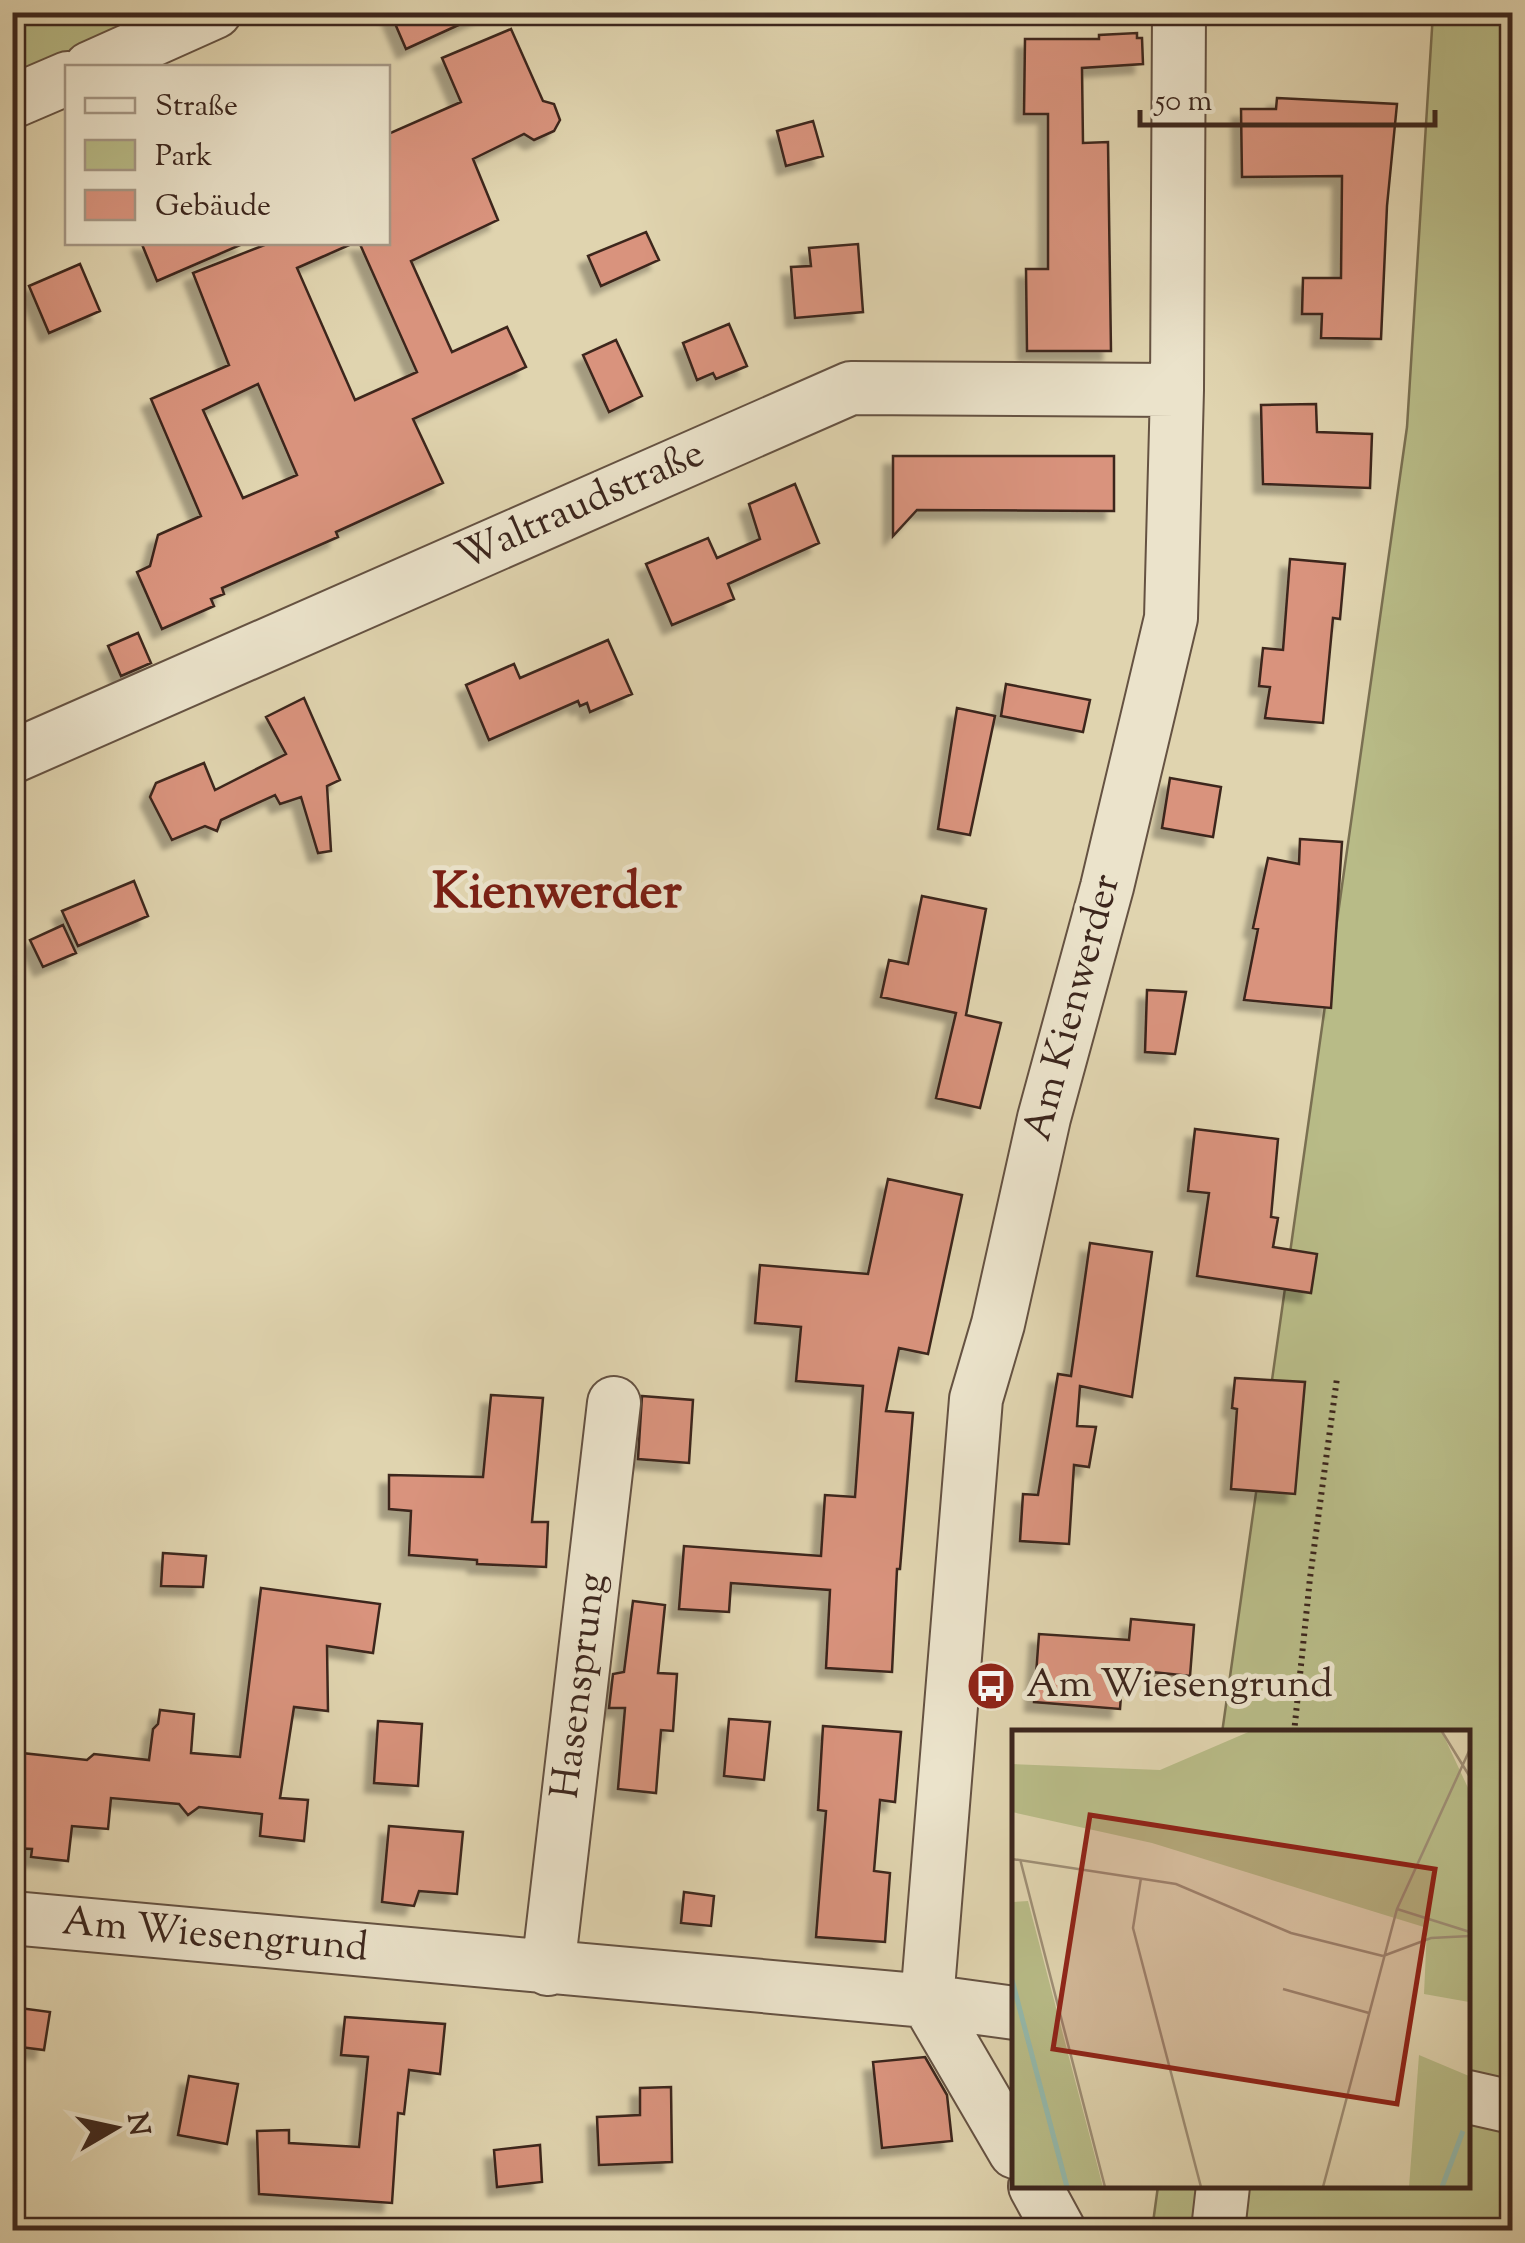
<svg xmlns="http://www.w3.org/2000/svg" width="1525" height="2243" font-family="'Sorts Mill Goudy',serif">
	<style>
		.green { fill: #b8bb87; stroke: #7a7052; stroke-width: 2.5 }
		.building { fill: #d9937d; stroke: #3c261d; stroke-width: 2.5; fill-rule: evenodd; filter: url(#shadow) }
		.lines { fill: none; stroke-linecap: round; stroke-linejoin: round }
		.minor-casing { stroke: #655242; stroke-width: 56 }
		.path { stroke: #3c261d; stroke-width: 6; stroke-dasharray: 2.5 5; stroke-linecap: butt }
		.minor { stroke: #ebe3cb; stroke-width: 52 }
		.labels { text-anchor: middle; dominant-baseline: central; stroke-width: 10; stroke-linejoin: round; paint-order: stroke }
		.street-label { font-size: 40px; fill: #3c261d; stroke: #ebe3cb }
		.poi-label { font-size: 40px; fill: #3c261d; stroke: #ebe3cb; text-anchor: start }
		.district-label { font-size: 50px; font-weight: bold; fill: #7a1f14; stroke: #ebe3cb }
		.inset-river { fill: none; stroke: #94b8aa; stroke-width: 5 }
		.inset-road { fill: none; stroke: #9e8e75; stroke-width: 2.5 }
		.view { fill: #8f2418; fill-opacity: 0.15; stroke: #8f2418; stroke-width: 5 }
		.inset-edge { fill: none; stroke: #3c261d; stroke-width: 5 }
	</style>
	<defs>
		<filter id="shadow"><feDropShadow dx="-9" dy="9" stdDeviation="2.5" flood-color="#0004"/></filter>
	</defs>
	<rect width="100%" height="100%" fill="#e0d4af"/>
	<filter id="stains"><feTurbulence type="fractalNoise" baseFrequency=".002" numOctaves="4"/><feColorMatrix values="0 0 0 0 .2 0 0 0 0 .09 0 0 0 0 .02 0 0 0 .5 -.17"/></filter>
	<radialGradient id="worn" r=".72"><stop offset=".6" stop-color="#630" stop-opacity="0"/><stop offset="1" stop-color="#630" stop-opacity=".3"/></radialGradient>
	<path class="green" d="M13 13H193L13 92Z
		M1433 13H1512V2230H1152L1158 2186H1468V1733H1222L1407 427Z"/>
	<path class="building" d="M390 12H487L406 49Z
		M511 29 543 101 554 104 560 120 554 131 534 140 524 134 473 159 498 220 411 261 452 352 507 327 526 367 413 419 443 483 336 532 338 537 222 588 224 594 211 599 214 606 162 629 137 572 150 566 158 535 201 516 151 399 229 365 193 273 272 242H356L297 268 355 400 417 372 359 242H388V134L461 102 442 58ZM258 384 297 475 243 498 203 410Z
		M1137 33V38H1142L1143 64 1082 68 1083 143 1108 142 1111 351H1027L1026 269H1048V114H1024L1025 39H1099V35Z
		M1277 98 1397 104 1387 206 1381 339 1321 338 1322 314H1302L1303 278H1341L1342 176 1242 177 1241 109H1276Z
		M813 121 823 156 786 166 777 131Z
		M646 232 659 260 601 286 588 256Z
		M141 242H247L157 281Z
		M858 244 863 312 795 318 791 267 811 266 809 248Z
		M80 264 100 311 49 333 29 286Z
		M729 324 747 366 716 379 713 373 697 380 683 343Z
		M616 340 642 396 609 412 583 355Z
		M1316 404 1317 432 1372 434 1370 488 1263 484 1261 405Z
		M893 456H1114V511L917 510 893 536Z
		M795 484 819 543 728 584 734 599 672 625 646 564 708 538 717 558 760 539 749 504Z
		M1290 559 1345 564 1340 619 1333 618 1323 723 1265 718 1270 687 1259 686 1263 648 1283 650Z
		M138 633 151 663 121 676 108 646Z
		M608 640 632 694 590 712 587 703 580 706 578 701 489 740 466 685 514 664 520 678Z
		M1006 684 1090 700 1083 732 1001 716Z
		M304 698 340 780 327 786 331 851 318 853 301 797 280 804 275 795 221 820 217 831 205 826 172 840 150 797 156 783 204 763 215 790 286 754 266 717Z
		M957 708 995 716 970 835 938 829Z
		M1170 778 1221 787 1213 837 1162 828Z
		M1300 839 1342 842 1331 1008 1244 1000 1258 929 1253 928 1268 858 1299 864Z
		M134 881 148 916 78 946 62 911Z
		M922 896 986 909 966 1015 1001 1023 980 1108 936 1098 956 1013 881 997 889 960 908 964Z
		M63 925 76 953 43 967 30 940Z
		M1147 990 1186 992 1175 1054 1145 1052Z
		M1195 1129 1278 1139 1271 1217 1278 1218 1273 1247 1317 1254 1311 1293 1197 1276 1209 1193 1188 1191Z
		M888 1179 962 1195 928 1354 899 1348 886 1411 913 1413 900 1569H897L892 1672 826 1668 830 1590 731 1583 729 1612 679 1609 684 1546 821 1556 825 1495 855 1497 863 1386 796 1381 801 1327 755 1323 760 1265 868 1274Z
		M1090 1243 1152 1252 1132 1397 1080 1386 1077 1426 1096 1427 1089 1467 1074 1465 1069 1544 1020 1541 1023 1494 1038 1495 1058 1374 1071 1376Z
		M1235 1378 1305 1382 1295 1494 1231 1489 1237 1409 1232 1408Z
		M491 1395 543 1398 532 1522H548L546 1567 477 1564V1560L409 1555 411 1511 389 1509V1475L483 1477Z
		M642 1396 693 1400 689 1463 638 1459Z
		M163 1553 206 1556 203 1587 161 1586Z
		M261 1588 380 1604 373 1653 327 1646 328 1711 294 1707 280 1798 308 1800 304 1841 260 1836 262 1814 199 1807 188 1815 179 1804 111 1798 108 1829 72 1826 68 1861 31 1857 32 1849 12 1848V1752L87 1760 94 1754 149 1760 153 1729 158 1724 160 1710 194 1714 191 1753 240 1757Z
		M633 1601 665 1605 658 1673 677 1674 673 1731 661 1730 656 1793 618 1789 625 1708H609L613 1674 624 1672Z
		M1131 1619 1194 1625 1190 1676 1123 1669 1120 1709 1034 1702 1039 1634 1129 1640Z
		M729 1719 770 1722 764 1780 724 1776Z
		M378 1721 422 1724 418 1786 374 1783Z
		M823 1726 901 1732 895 1802 880 1800 874 1871 890 1873 885 1942 816 1937 826 1811 818 1810Z
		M389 1826 463 1832 457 1894 419 1891 414 1906 382 1902Z
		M684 1892 714 1896 711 1926 681 1923Z
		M12 2007 50 2012 44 2050 12 2046Z
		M345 2017 445 2024 440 2074 409 2070 404 2114 398 2113 392 2203 259 2194 257 2131 289 2130V2143L359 2147 368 2057 341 2055Z
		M925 2057 947 2095 952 2141 882 2148 873 2062Z
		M189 2076 238 2084 227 2144 178 2135Z
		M671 2087 672 2162 599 2165 597 2117 640 2115V2088Z
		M540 2145 542 2182 497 2187 494 2150Z"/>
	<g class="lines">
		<g class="minor-casing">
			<path id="minor" d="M90 68 215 12
				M12 102 68 78
				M12 757 851 388 1177 390
				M12 1918 927 2001 1015 2013
				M548 1969 614 1403
				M927 2001 976 1399 998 1324 1044 1118 1107 887 1171 618 1177 390 1179 12
				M927 2001 1015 2152
				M1468 2097 1512 2107
				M1035 2186 1059 2230
				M1218 2230 1223 2186"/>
		</g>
		<path class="path" d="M1294 1733 1310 1578 1337 1378"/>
		<use href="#minor" class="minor"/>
	</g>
	<defs>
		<g id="bus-disc" transform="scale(2.5)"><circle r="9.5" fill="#8f2418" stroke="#ebe3cb"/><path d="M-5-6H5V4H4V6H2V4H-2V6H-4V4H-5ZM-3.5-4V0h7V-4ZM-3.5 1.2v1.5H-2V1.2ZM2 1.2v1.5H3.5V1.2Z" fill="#fff"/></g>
	</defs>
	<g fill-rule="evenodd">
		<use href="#bus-disc" x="991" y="1686"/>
	</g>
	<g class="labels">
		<g class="street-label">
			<text transform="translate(581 507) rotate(-24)">Waltraudstraße</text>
			<text transform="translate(1074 1008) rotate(-75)">Am Kienwerder</text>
			<text transform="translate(581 1686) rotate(-83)">Hasensprung</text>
			<text transform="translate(215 1937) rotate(5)">Am Wiesengrund</text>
		</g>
		<g class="poi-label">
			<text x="1026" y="1686">Am Wiesengrund</text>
		</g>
		<g class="district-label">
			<text x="557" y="895">Kienwerder</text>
		</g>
	</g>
	<g transform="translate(1012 1730)">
		<rect width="458" height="458" fill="#e0d4af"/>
		<path d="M241 0H429L457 60V272L412 264 415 198 140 113 0 82V34L148 40ZM16 171 91 457H0V172ZM407 325 457 346V457H397Z" fill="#b8bb87"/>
		<path class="inset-river" d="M0 250 55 457M430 457 451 401"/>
		<path class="inset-road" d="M429 0 458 47M0 129 164 154 279 203 371 226M8 129 93 457M129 148 121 198 189 457M385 179 458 202M371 226 419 208 458 206M271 259 357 283M311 457 385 179 458 19"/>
		<path class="view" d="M78 85 423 139 385 374 41 319Z"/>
		<rect width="458" height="458" class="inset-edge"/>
	</g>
	<rect width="1525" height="2243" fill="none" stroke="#e0d4af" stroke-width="50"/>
	<rect x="15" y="15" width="1495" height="2213" fill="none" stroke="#3c261d" stroke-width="5"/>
	<rect x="25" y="25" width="1475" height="2193" fill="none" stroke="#3c261d" stroke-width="2.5"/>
	<rect x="65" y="65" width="325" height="180" fill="#ebe3cb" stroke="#a59785" stroke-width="2.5"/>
	<rect x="85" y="98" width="50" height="15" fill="#ebe3cb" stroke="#a59785" stroke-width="2.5"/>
	<text x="155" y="115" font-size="30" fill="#3c261d">Straße</text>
	<rect x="85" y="140" width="50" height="30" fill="#b8bb87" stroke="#a59785" stroke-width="2.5"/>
	<text x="155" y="165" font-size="30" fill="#3c261d">Park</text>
	<rect x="85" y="190" width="50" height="30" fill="#d9937d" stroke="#a59785" stroke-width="2.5"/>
	<text x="155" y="215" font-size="30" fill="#3c261d">Gebäude</text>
	<g transform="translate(115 2128) rotate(81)" stroke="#ebe3cb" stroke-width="8" paint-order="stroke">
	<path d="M0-8L18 38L0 25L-18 38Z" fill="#3c261d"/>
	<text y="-15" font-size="28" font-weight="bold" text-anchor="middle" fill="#3c261d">N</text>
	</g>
	<path d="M1140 110v15h295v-15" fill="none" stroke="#3c261d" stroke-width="5"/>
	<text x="1155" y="110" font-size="30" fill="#3c261d" stroke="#ebe3cb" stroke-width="8" paint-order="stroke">50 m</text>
	<rect width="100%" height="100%" filter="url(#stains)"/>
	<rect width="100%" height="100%" fill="url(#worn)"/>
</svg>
